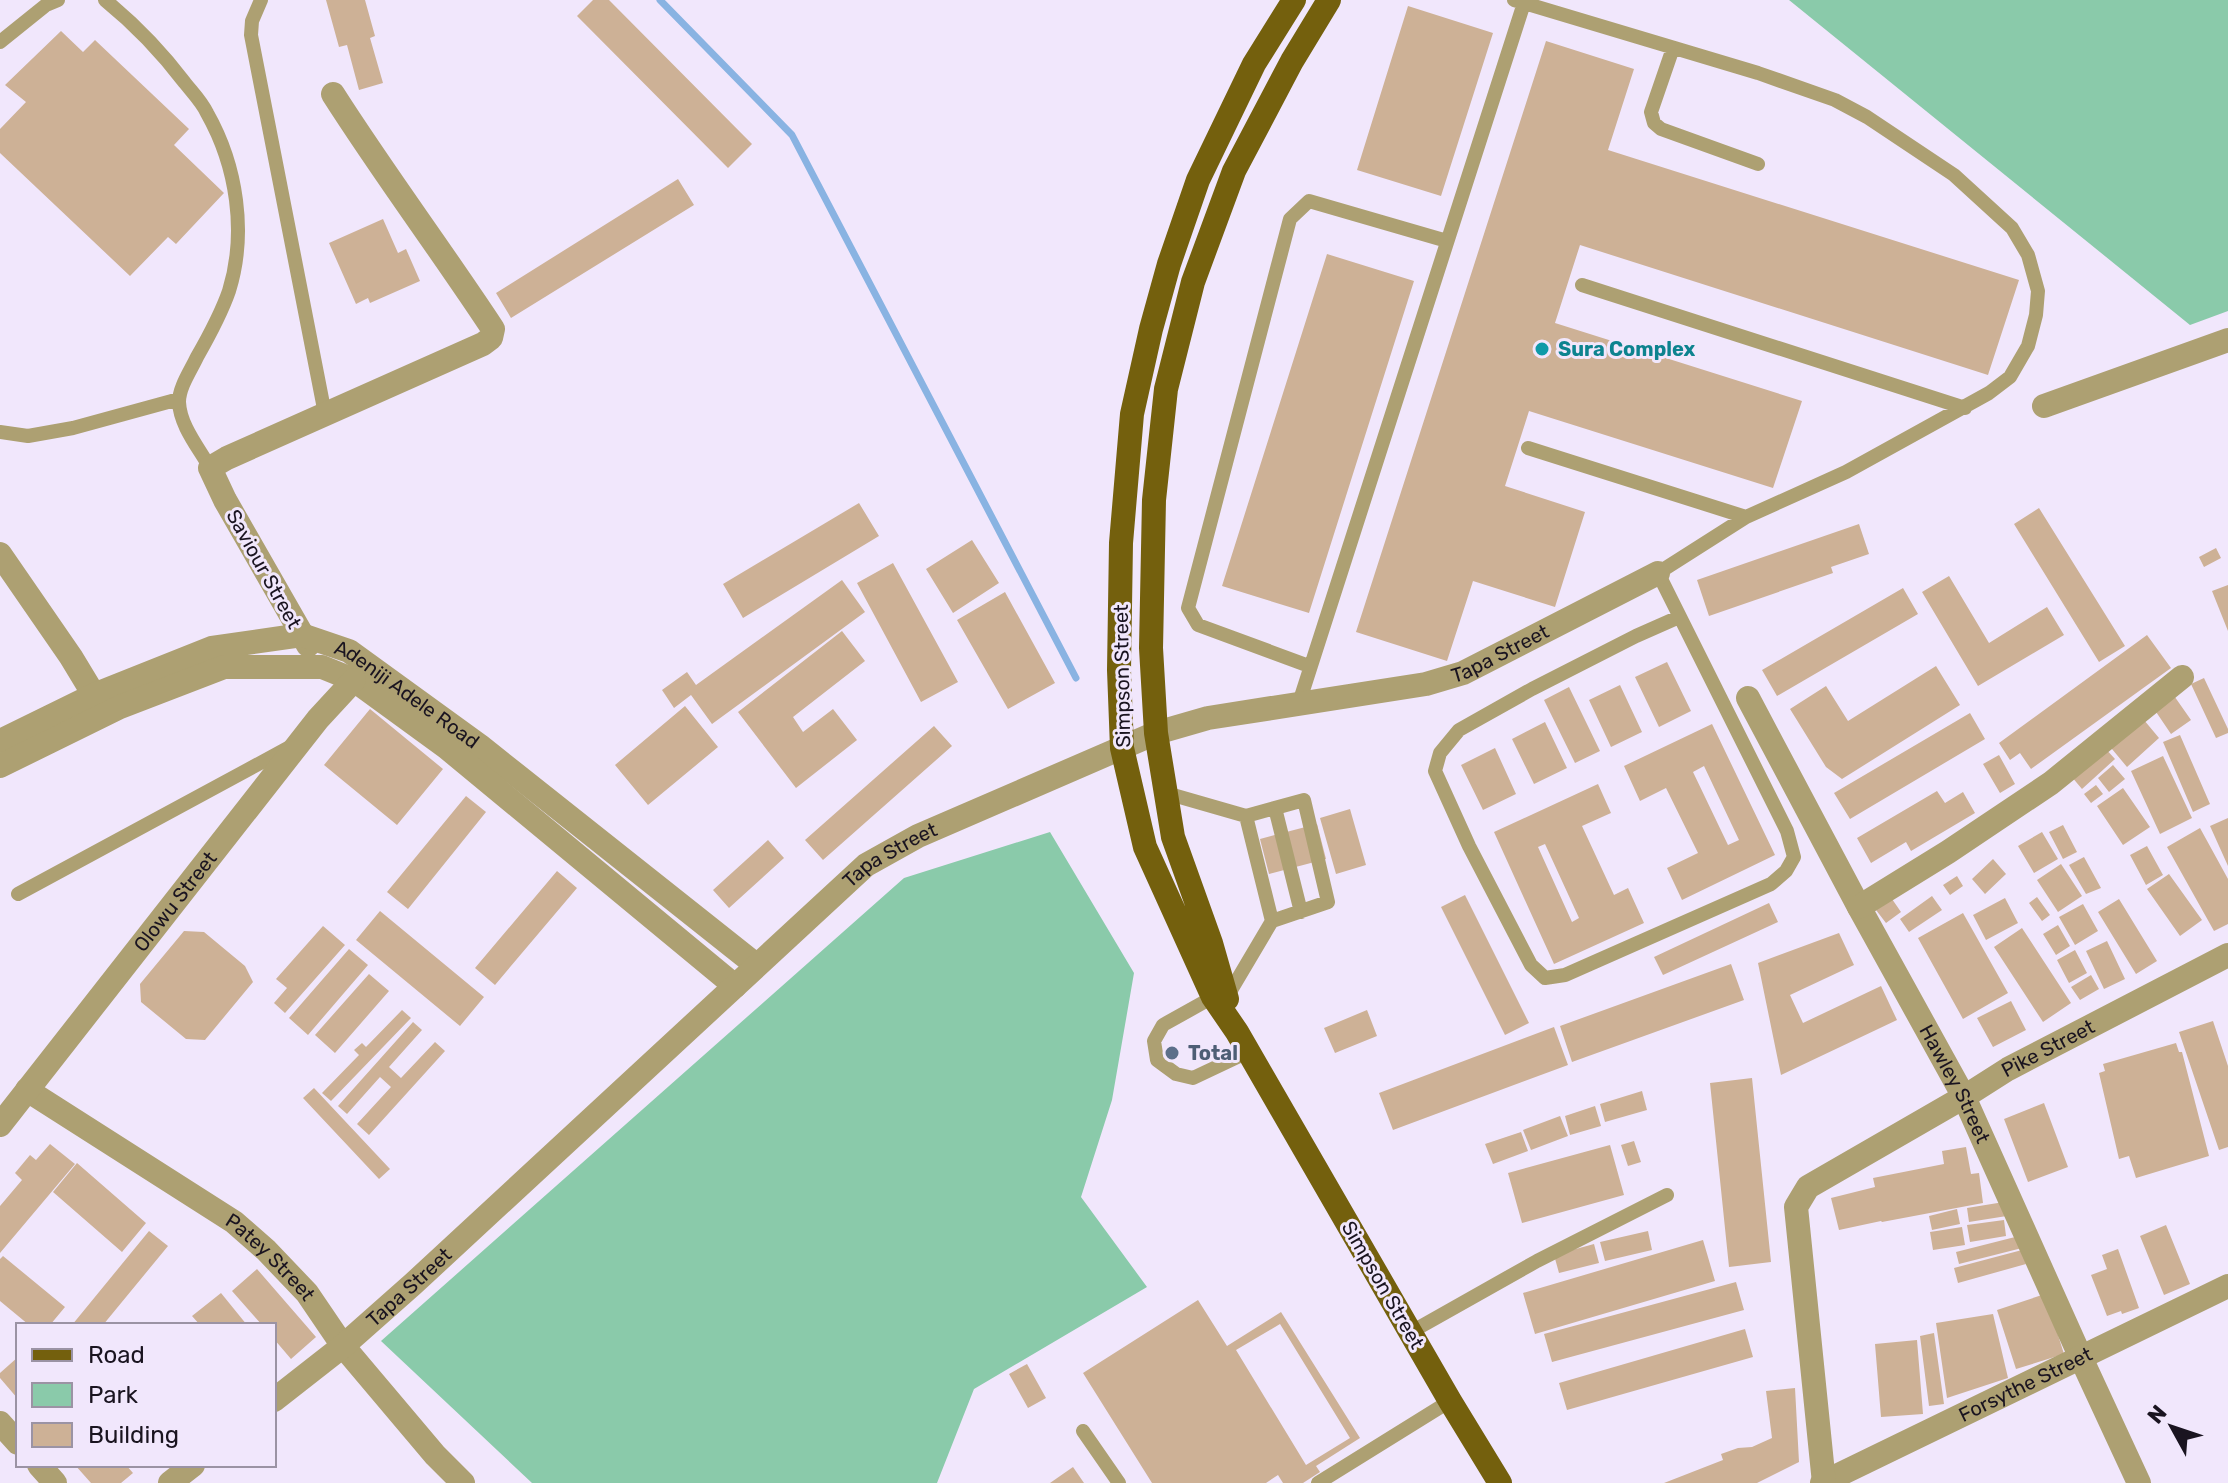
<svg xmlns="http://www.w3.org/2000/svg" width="2228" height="1483" font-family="Rubik,sans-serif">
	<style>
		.green { fill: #8acaaa }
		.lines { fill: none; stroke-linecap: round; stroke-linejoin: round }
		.stream { stroke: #89b3e2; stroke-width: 7 }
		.building { fill: #cdb196; fill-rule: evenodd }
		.service { stroke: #ada072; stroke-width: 14 }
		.minor { stroke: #ada072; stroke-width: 24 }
		.primary { stroke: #74600d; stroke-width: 24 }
		.culture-dot { fill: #0f9aa8; stroke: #f1e7fc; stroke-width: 3 }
		.service-dot { fill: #5c6f8a; stroke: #f1e7fc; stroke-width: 3 }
		.labels { text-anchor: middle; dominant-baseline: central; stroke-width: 6; stroke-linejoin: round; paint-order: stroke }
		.culture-label { font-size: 20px; font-weight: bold; fill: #0d838f; stroke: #f1e7fc; text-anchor: start }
		.street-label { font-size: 20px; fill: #1a1420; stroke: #f1e7fc }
		.service-label { font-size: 20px; font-weight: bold; fill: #4e5e75; stroke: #f1e7fc; text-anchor: start }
	</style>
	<rect width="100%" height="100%" fill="#f1e7fc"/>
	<path class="green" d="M1789 0H2228V311L2190 325Z
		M1050 832 1134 973 1112 1100 1081 1197 1147 1287 974 1389 937 1483H532L381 1341 904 878Z"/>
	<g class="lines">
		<path class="stream" d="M660 0 792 135 1076 678"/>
	</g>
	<path class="building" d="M326 0H365L375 36 370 38 383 83 359 90 347 45 339 47Z
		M593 0H609L752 144 728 168 577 16Z
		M1408 6 1493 33 1441 196 1357 170Z
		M61 31 83 52 95 40 189 129 174 145 224 193 176 244 168 237 130 276 0 153V129L26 102 5 85Z
		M1546 41 1634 69 1608 150 2019 280 1988 375 1580 245 1555 323 1802 401 1773 488 1529 411 1505 486 1585 512 1555 607 1473 581 1447 661 1356 632Z
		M678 179 694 205 511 318 496 293Z
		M383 219 398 253 406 249 420 281 370 303 368 298 356 304 329 243Z
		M1327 254 1414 281 1309 613 1222 586Z
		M859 503 879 536 743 618 723 584Z
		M2039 508 2125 646 2099 662 2014 524Z
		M1859 524 1869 554 1831 567 1833 573 1709 616 1697 580Z
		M972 540 999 583 953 613 926 569Z
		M2216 548 2221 558 2204 567 2199 557Z
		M893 563 958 682 921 702 857 583Z
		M1949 576 1989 643 2047 607 2064 635 1978 686 1922 592Z
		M842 580 865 612 712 724 691 695 674 708 662 690 687 672 696 685Z
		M2228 585V631L2212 591Z
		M1903 588 1918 614 1777 696 1762 670Z
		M1005 592 1055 683 1008 709 957 620Z
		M842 631 865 661 793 717 803 732 833 709 857 740 796 788 738 712Z
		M2147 635 2171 668 2031 769 2020 753 2010 760 1999 743Z
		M1667 662 1691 711 1659 727 1635 677Z
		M1936 666 1960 705 1842 779 1826 767 1790 709 1826 686 1848 721Z
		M2204 678 2228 729V733L2216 738 2191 684Z
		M1620 685 1642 732 1611 747 1589 700Z
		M1569 687 1600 751 1575 763 1544 700Z
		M2170 690 2191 720 2171 734 2150 703Z
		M685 706 718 747 648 805 615 765Z
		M370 709 443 769 397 825 324 765Z
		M1970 713 1985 739 1850 819 1834 793Z
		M2139 714 2159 738 2127 767 2107 743Z
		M1545 722 1567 768 1534 784 1512 739Z
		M1712 724 1775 855 1682 900 1667 868 1698 853 1666 788 1640 801 1624 766ZM1704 766 1739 840 1728 845 1693 772Z
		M934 726 952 746 823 860 805 840Z
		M2180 735 2210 804 2193 812 2163 742Z
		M2104 747 2115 759 2082 789 2071 776Z
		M1495 748 1516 794 1483 810 1461 765Z
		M1999 755 2015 784 2000 793 1983 764Z
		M2163 756 2192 818 2160 834 2131 771Z
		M2113 765 2125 779 2109 792 2098 778Z
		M1598 784 1611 813 1582 826 1614 895 1628 888 1644 923 1554 964 1494 832ZM1545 844 1579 918 1572 922 1538 847Z
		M2096 785 2103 794 2091 803 2084 794Z
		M2123 788 2150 827 2123 845 2097 806Z
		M1937 791 1945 803 1963 792 1975 813 1911 851 1906 842 1871 863 1857 838Z
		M466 796 486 812 408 909 387 892Z
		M1350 809 1366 865 1336 874 1320 818Z
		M2228 818V866L2210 826Z
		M1317 824 1326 859 1269 874 1260 839Z
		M2063 825 2077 852 2063 859 2049 832Z
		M2200 828 2228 879V924L2214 931 2167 847Z
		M2042 832 2058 859 2034 873 2018 846Z
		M768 840 784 858 729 908 713 890Z
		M2147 846 2163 875 2146 885 2130 855Z
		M2084 857 2101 888 2086 894 2069 865Z
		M1993 859 2006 874 1985 894 1972 879Z
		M2061 864 2082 896 2058 912 2037 880Z
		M557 871 577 888 495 985 475 968Z
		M2169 874 2202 920 2180 936 2147 889Z
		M1957 876 1963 886 1950 895 1943 885Z
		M1465 895 1529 1023 1505 1035 1441 907Z
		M1932 896 1942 910 1909 932 1900 919Z
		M2037 897 2050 915 2042 921 2029 903Z
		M2005 898 2018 923 1986 940 1973 915Z
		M1892 899 1901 912 1886 923 1876 910Z
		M2119 899 2157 961 2136 974 2098 912Z
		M1769 903 1778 922 1663 975 1654 957Z
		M2083 904 2098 931 2075 945 2059 917Z
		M380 911 484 997 460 1026 356 940Z
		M1963 913 2008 993 1963 1019 1918 938Z
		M2058 925 2070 946 2056 955 2043 934Z
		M323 926 345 945 285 1013 274 1003 287 988 276 979Z
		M2022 928 2071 1003 2043 1022 1994 947Z
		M184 931 204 932 245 966 253 982 205 1040 186 1039 141 1002 140 984Z
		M1839 933 1854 965 1790 995 1803 1023 1881 986 1897 1020 1781 1075 1758 963Z
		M2107 941 2125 979 2104 989 2086 951Z
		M349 949 368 965 308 1035 289 1018Z
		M2075 950 2087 973 2069 983 2057 960Z
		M1731 964 1744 1000 1572 1062 1560 1026Z
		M369 974 389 991 335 1053 315 1035Z
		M2091 975 2099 989 2080 1000 2071 987Z
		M2011 1001 2026 1030 1993 1047 1977 1018Z
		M402 1010 411 1018 331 1101 322 1093 359 1055 354 1050 362 1043 366 1047Z
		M1367 1010 1377 1036 1335 1053 1324 1028Z
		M2213 1021 2228 1066V1147L2219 1150 2179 1032Z
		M413 1022 422 1030 389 1067 401 1078 435 1042 445 1051 369 1135 357 1124 391 1087 380 1077 347 1114 338 1106Z
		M1554 1027 1568 1065 1393 1130 1379 1093Z
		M2176 1043 2179 1052H2182L2209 1156 2136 1178 2129 1156 2119 1159 2099 1073 2105 1071 2103 1064Z
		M1752 1078 1771 1262 1729 1267 1710 1083Z
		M314 1088 390 1169 379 1179 303 1098Z
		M1642 1091 1647 1110 1605 1122 1600 1104Z
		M2044 1103 2068 1167 2028 1182 2004 1119Z
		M1595 1106 1601 1126 1570 1135 1565 1116Z
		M1560 1116 1568 1136 1531 1150 1523 1130Z
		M1521 1132 1528 1151 1493 1164 1485 1144Z
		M1634 1141 1641 1162 1628 1166 1621 1145Z
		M50 1144 75 1164 0 1253V1206L22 1180 15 1173 30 1155 36 1160Z
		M1610 1145 1624 1195 1522 1223 1508 1173Z
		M1966 1147 1971 1174 1979 1173 1983 1203 1882 1222 1881 1221 1839 1230 1831 1198 1875 1187 1873 1178 1944 1164 1942 1151Z
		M77 1163 146 1223 122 1252 53 1192Z
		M2010 1201 2013 1215 1969 1222 1967 1208Z
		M1957 1209 1960 1224 1932 1230 1929 1216Z
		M2004 1220 2006 1236 1970 1242 1967 1225Z
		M2166 1225 2190 1284 2164 1295 2140 1236Z
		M1962 1227 1965 1245 1933 1250 1930 1232Z
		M149 1231 168 1246 103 1325H72Z
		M1648 1231 1652 1250 1605 1261 1600 1242Z
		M2019 1236 2022 1248 1959 1264 1956 1252Z
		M1703 1240 1715 1281 1535 1334 1523 1293Z
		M1594 1244 1599 1263 1559 1273 1554 1255Z
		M2118 1249 2139 1308 2122 1314 2121 1311 2107 1316 2091 1275 2107 1269 2102 1255Z
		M2022 1250 2026 1264 1958 1283 1954 1268Z
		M3 1256 65 1307 50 1325H29L0 1301V1259Z
		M257 1269 316 1337 291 1359 274 1339V1325H262L232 1291Z
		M1736 1282 1744 1310 1552 1362 1544 1334Z
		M221 1293 247 1325H200L192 1316Z
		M2045 1294 2064 1354 2016 1369 1997 1310Z
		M1198 1300 1227 1346 1281 1312 1360 1438 1316 1466 1320 1472 1303 1483H1283L1278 1475 1266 1483H1152L1083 1373ZM1280 1324 1350 1438 1306 1465 1236 1350Z
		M1993 1314 2008 1378 1947 1398 1936 1323Z
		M1745 1329 1753 1357 1567 1410 1559 1383Z
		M1934 1333 1944 1404 1929 1406 1920 1336Z
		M1917 1340 1923 1414 1881 1417 1875 1344Z
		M18 1357V1399L0 1378V1373Z
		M1027 1364 1046 1398 1028 1408 1009 1374Z
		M1795 1388 1799 1462 1757 1483H1664L1723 1460 1721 1454 1738 1448 1752 1447 1772 1438 1766 1391Z
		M75 1465H126L133 1473 121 1483H91Z
		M1073 1467 1084 1483H1050Z"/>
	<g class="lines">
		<path class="service" d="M105 0C137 26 160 50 185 83 193 93 202 102 207 113 237 166 247 233 229 291 221 314 209 336 197 357 191 370 179 387 179 402 180 426 199 448 210 468
			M261 0 252 21 251 35 325 414
			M1514 0 1758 73 1835 100 1867 117 1954 175 2012 228 2028 255 2038 291 2036 315 2028 346 2010 377 1989 393 1846 472 1746 517 1658 573 1787 831 1794 857 1786 871 1771 884 1565 975 1545 978 1531 965 1469 846 1435 771 1440 753 1459 730 1532 689 1636 636 1679 617
			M0 42 46 5 58 0
			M1673 48 1651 112 1654 123 1661 129 1758 164
			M1582 285 1965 408
			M0 432 28 436 73 428 179 399
			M1528 448 1746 517
			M1309 666 1198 625 1188 608 1290 219 1309 201 1447 241
			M1299 703 1524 3
			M1166 793 1246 816 1272 921 1227 997
			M1275 808 1301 912
			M1246 816 1304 800 1328 902 1272 921
			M18 894 288 748
			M1213 997 1163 1025 1154 1041 1157 1060 1176 1074 1193 1078 1248 1052
			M1411 1332 1537 1261 1667 1195
			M1083 1431 1119 1483
			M1318 1483 1450 1401"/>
		<g class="minor">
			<path d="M2044 406 2228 340"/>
			<path d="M0 554 71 657 94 695"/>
			<path d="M308 645 225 500 210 468 227 458 483 344 491 338 493 329C441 250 384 174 333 94"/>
			<path id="s1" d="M1748 698 1859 907 1964 1097 2081 1358 2139 1483"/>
			<path id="s2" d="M0 741 94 695 212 648 302 635 349 651 480 746 756 965"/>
			<path d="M0 766 120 707 224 667H322L354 680 446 747 735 986"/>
			<path d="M1859 907 1948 852 2051 783 2182 677"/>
			<path id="s3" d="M27 1090 234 1222 266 1250 307 1293 343 1346 435 1455 463 1483"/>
			<path id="s4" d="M0 1125 318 719 354 680"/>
			<path id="s5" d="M274 1400 343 1346 413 1284 866 865 918 836 1156 733 1208 718 1426 684 1463 673 1658 573"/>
			<path d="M0 1423 18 1443"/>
			<path d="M39 1465 55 1483"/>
			<path d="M170 1483 193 1465"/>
			<path id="s6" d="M1822 1483 2228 1286"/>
			<path id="s7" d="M1824 1483 1796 1207 1808 1187 1964 1097 2008 1069 2228 955"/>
		</g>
		<path class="primary" d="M1294 0 1254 64 1198 180 1169 264 1151 329 1132 414 1121 543 1119 670 1122 748 1145 847 1213 997 1237 1032 1450 1401 1500 1483
			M1227 999 1211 943 1173 837 1156 733 1151 648 1154 500 1166 389 1193 282 1234 171 1292 61 1329 0"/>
	</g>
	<circle class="culture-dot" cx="1542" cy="349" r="8"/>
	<circle class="service-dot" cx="1172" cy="1053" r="8"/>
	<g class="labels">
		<g class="culture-label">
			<text x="1558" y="349">Sura Complex</text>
		</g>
		<g class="street-label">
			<text transform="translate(264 569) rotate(61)">Saviour Street</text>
			<text stroke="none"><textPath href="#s5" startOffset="1472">Tapa Street</textPath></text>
			<text transform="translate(1122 676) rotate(-91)">Simpson Street</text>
			<text stroke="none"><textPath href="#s2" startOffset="444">Adeniji Adele Road</textPath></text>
			<text stroke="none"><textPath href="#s5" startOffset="824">Tapa Street</textPath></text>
			<text stroke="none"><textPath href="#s4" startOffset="284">Olowu Street</textPath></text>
			<text stroke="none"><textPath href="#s7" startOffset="578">Pike Street</textPath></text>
			<text stroke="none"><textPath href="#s1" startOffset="438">Hawley Street</textPath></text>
			<text stroke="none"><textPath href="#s3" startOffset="296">Patey Street</textPath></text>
			<text transform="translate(1383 1285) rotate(60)">Simpson Street</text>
			<text stroke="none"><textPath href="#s5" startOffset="176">Tapa Street</textPath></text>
			<text stroke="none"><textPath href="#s6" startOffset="226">Forsythe Street</textPath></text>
		</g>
		<g class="service-label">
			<text x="1188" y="1053">Total</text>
		</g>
	</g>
	<rect x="16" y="1323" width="260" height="144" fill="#f1e7fc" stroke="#9b93a4" stroke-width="2"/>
	<rect x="32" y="1349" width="40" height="12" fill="#74600d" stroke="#9b93a4" stroke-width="2"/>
	<text x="88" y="1363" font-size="24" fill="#1a1420">Road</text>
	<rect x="32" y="1383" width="40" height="24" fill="#8acaaa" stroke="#9b93a4" stroke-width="2"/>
	<text x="88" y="1403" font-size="24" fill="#1a1420">Park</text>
	<rect x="32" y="1423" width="40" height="24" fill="#cdb196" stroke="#9b93a4" stroke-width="2"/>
	<text x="88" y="1443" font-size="24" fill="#1a1420">Building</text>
	<g transform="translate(2172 1427) rotate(310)" stroke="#f1e7fc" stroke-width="6" paint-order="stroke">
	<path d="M0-6L14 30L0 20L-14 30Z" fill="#1a1420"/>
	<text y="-12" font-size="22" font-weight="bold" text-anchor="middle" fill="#1a1420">N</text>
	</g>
</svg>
